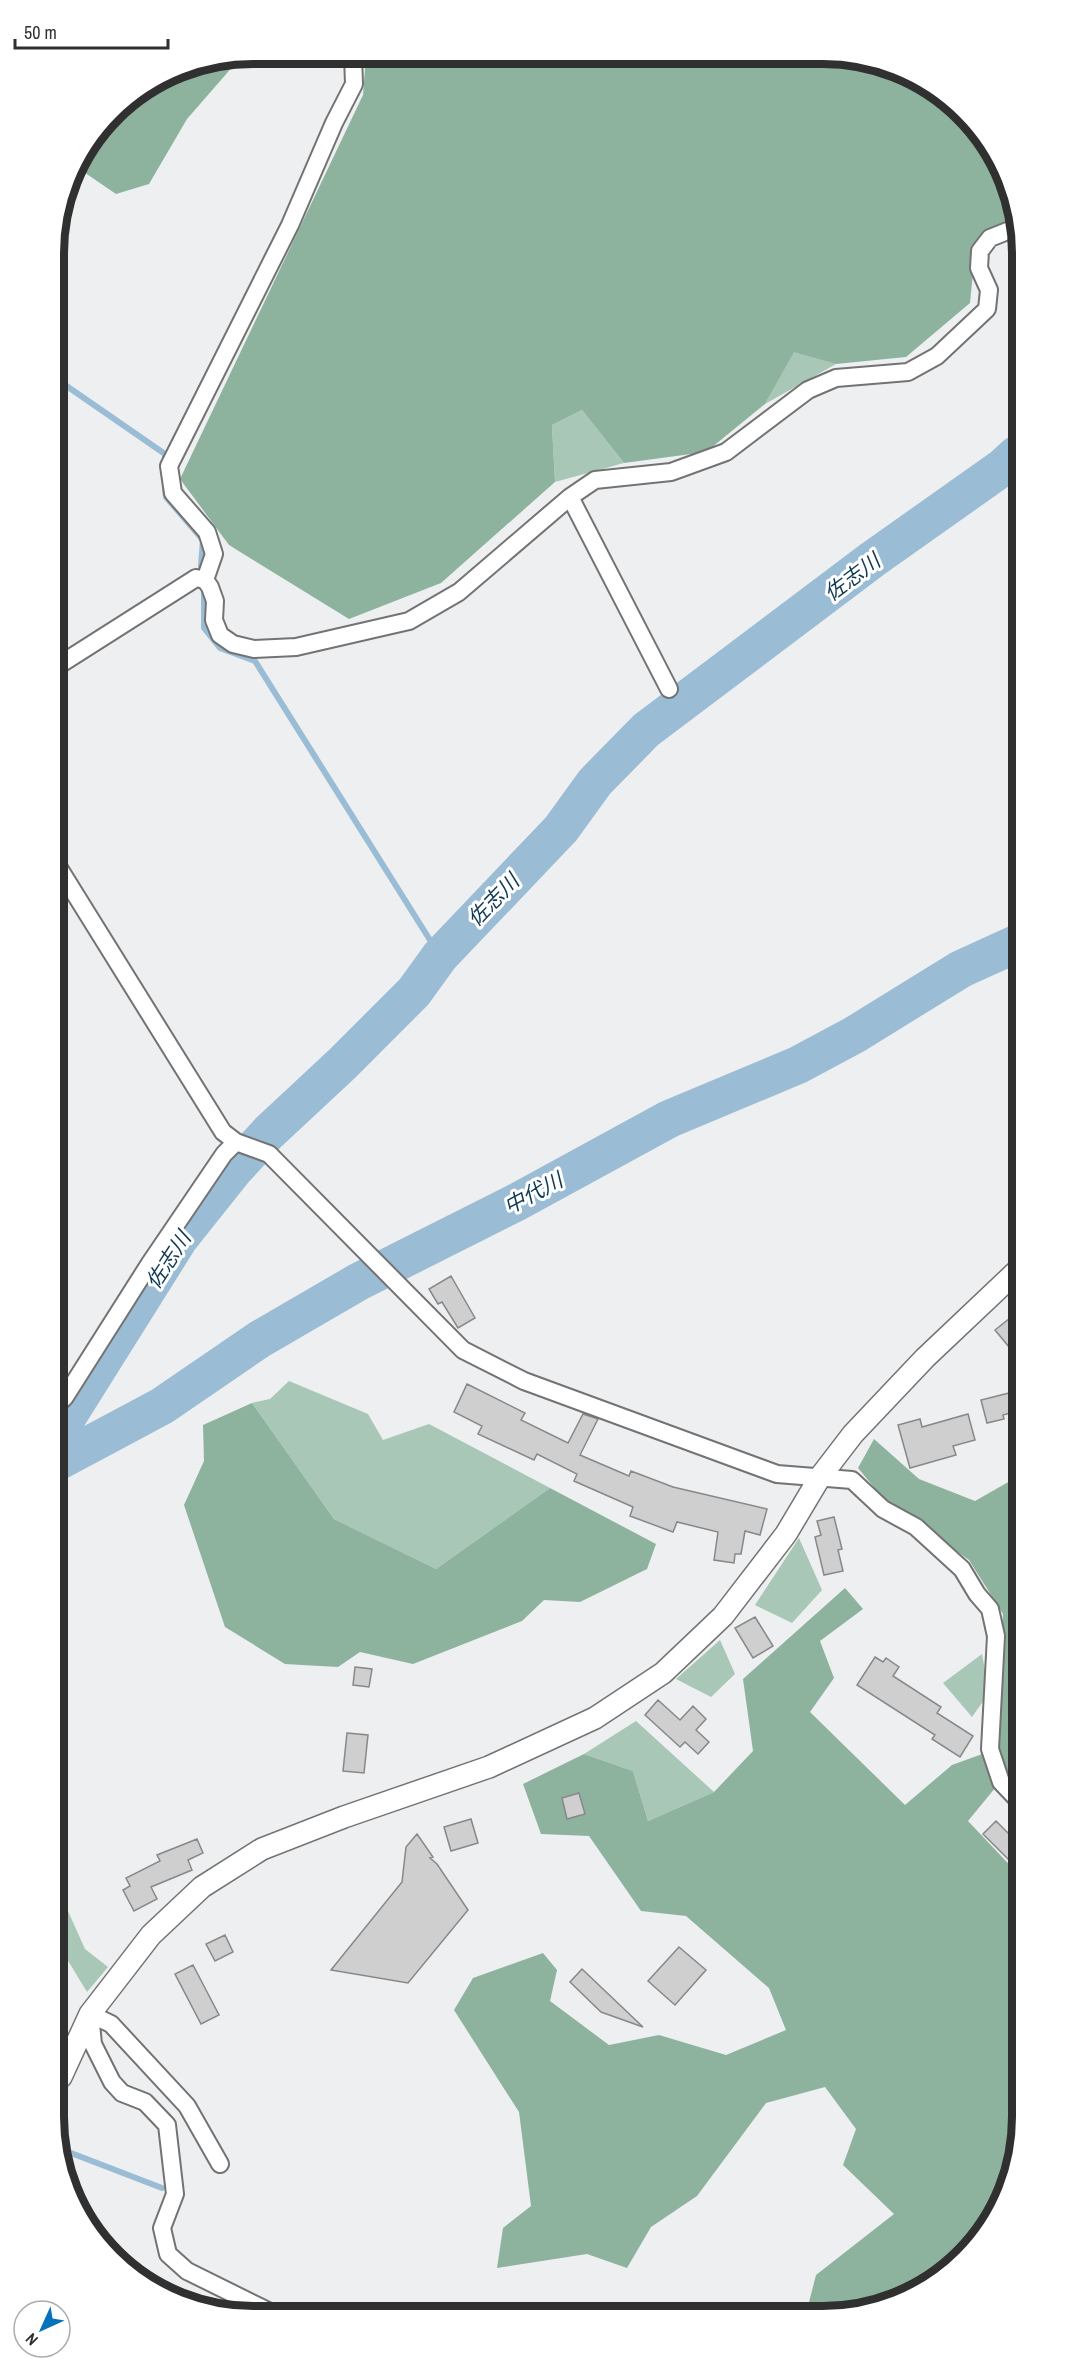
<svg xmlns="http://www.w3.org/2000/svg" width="1076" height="2371" font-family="'Archivo Narrow','Noto Sans JP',sans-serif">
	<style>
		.green { fill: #a8c7b6 }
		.forest { fill: #8db39e }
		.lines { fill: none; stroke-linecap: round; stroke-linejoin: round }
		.stream { stroke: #9bbcd5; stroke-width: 6 }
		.river { stroke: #9bbcd5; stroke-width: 38 }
		.building { fill: #cfcfd0; stroke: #878889; stroke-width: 1.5 }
		.minor-casing { stroke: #737374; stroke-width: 20 }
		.tertiary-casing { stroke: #737374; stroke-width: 24 }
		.minor { stroke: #fff; stroke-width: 16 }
		.tertiary { stroke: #fff; stroke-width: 21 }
		.labels { text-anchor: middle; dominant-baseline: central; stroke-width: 6; stroke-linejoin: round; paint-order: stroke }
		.water-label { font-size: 21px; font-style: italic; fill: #103a54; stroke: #fff }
		.rim { fill: none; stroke: #303030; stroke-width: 8 }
	</style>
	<rect width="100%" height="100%" fill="#eeeff0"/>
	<path class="green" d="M794 351 836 364 765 404Z
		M582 410 624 463 555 482 552 425Z
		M289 1381 368 1414 383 1440 429 1424 550 1488 436 1569 334 1519 252 1403 270 1399Z
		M799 1538 822 1590 792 1623 755 1605Z
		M720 1640 735 1674 711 1697 676 1679Z
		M982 1654 989 1693 972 1717 943 1683Z
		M636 1721 714 1792 648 1821 633 1771 584 1754Z
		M63 1900 85 1949 108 1967 87 1992 67 1959 60 1955V1904Z"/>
	<path class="forest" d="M366 55 861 58 954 104 995 154 1015 202V217L976 242 970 303 906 357 836 364 794 352 765 404 706 452 624 463 582 410 552 425 555 482 441 583 349 619 229 545 180 479 363 95Z
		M241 57 187 119 149 184 116 194 75 166 122 104 178 69Z
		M252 1403 334 1519 436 1569 550 1488 656 1544 647 1569 580 1602 544 1600 522 1621 413 1664 360 1652 338 1667 285 1664 225 1627 184 1505 204 1461 203 1425Z
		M874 1439 919 1479 975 1501 1019 1476 1020 1791 1005 1776 968 1821 1021 1877 1022 2131 1007 2193 973 2249 933 2283 874 2310H807L816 2275 894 2214 843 2165 856 2129 825 2087 766 2103 697 2196 651 2227 627 2268 587 2254 497 2268 503 2228 531 2206 519 2112 454 2010 473 1978 543 1953 557 1970 550 2001 609 2045 659 2035 726 2055 786 2030 769 1988 686 1916 641 1911 589 1836 541 1834 523 1784 584 1754 633 1771 648 1821 714 1792 753 1751 743 1679 845 1588 863 1609 820 1641 834 1678 810 1712 905 1805 952 1765 996 1749 1003 1614 969 1560 882 1497 858 1468Z"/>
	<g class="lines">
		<path class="stream" d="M55 378 165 454V461
			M165 489 166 497 203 540 201 566
			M204 593V628L220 648 255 661 440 956
			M71 2153 162 2188"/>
		<path class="river" d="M58 1432 179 1239 234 1170 269 1132 342 1064 414 992 440 956 561 829 595 782 646 730 873 559 1003 467 1016 455
			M59 1461 162 1406 260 1339 358 1282 515 1203 669 1119 798 1065 854 1035 961 969 1018 943"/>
	</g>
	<path class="building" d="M451 1276 475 1318 458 1328 442 1302 438 1304 429 1289Z
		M1019 1311V1359L995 1330Z
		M467 1384 525 1413 521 1420 568 1443 583 1414 598 1419 580 1455 629 1476 631 1471 673 1487 767 1509 760 1535 745 1531 741 1554H735L734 1563 714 1560 718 1532 677 1522 673 1532 630 1516 633 1507 574 1481 577 1474 537 1454 534 1460 478 1434 482 1426 454 1412Z
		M1013 1392 1018 1411 1003 1415 1004 1419 987 1423 981 1400Z
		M968 1414 975 1440 953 1446 956 1455 910 1468 898 1425 920 1419 922 1427Z
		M834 1517 842 1549 838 1550 843 1571 824 1575 815 1537 821 1535 817 1521Z
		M755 1617 773 1646 753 1658 735 1628Z
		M875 1657 883 1662 886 1658 899 1667 893 1676 941 1707 937 1713 973 1736 960 1757 932 1739 935 1735 857 1685Z
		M355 1667 372 1669 369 1687 353 1685Z
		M658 1700 680 1720 693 1706 706 1719 696 1730 709 1742 698 1754 685 1742 680 1747 645 1715Z
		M347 1733 368 1735 364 1773 343 1771Z
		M579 1793 585 1814 567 1819 562 1798Z
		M471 1819 478 1843 451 1851 444 1827Z
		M996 1821 1021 1846 1008 1859 983 1834Z
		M417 1834 433 1857 430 1858 437 1864 468 1910 408 1983 331 1970 402 1882 406 1847Z
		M197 1839 203 1853 188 1860 192 1870 151 1887 157 1899 134 1911 123 1890 130 1886 126 1878 160 1861 157 1855Z
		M225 1935 233 1952 215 1961 206 1944Z
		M679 1947 706 1970 675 2005 648 1981Z
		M193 1965 219 2015 201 2024 175 1974Z
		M582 1969 643 2027 601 2012 570 1982Z"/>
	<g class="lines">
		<g class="minor-casing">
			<path id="minor" d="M570 497 669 689
				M205 580 214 554 207 532 173 493 169 466 290 225 334 123 354 84 353 55
				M56 667 196 578 205 580 210 587 215 601 214 620 220 635 233 644 254 649 296 647 409 621 459 592 570 497 595 480 671 472 726 452 808 390 836 378 908 372 937 356 987 309 989 290 979 268 980 251 990 238 1015 228
				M57 865 223 1132 236 1142 269 1154 463 1350 524 1381 777 1474 852 1480 883 1509 916 1527 962 1569 977 1594 990 1609 996 1636 990 1749 1001 1782 1020 1802
				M58 1404 65 1397 150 1263 224 1154 236 1142
				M90 2014 93 2044 112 2082 122 2093 145 2102 167 2125 175 2194 162 2228 168 2254 187 2271 272 2313
				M90 2014 111 2024 187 2106 220 2164"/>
		</g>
		<g class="tertiary-casing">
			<path id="tertiary" d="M61 2077 90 2014 151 1935 202 1887 262 1849 344 1817 489 1767 595 1718 663 1673 723 1616 786 1534 820 1477 853 1434 925 1358 1019 1269"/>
		</g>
		<use href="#minor" class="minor"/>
		<use href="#tertiary" class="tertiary"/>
	</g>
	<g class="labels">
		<g class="water-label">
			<text transform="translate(852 577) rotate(-37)">佐志川</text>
			<text transform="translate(493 900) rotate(-46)">佐志川</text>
			<text transform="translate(533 1193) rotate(-28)">中代川</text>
			<text transform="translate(168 1260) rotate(-57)">佐志川</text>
		</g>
	</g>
	<path d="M0 0H1076V2371H0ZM253 64H823A189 189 0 0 1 1012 253V2117A189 189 0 0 1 823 2306H253A189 189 0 0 1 64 2117V253A189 189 0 0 1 253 64Z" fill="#fff" fill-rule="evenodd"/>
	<path class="rim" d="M253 64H823A189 189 0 0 1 1012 253V2117A189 189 0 0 1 823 2306H253A189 189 0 0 1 64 2117V253A189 189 0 0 1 253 64Z"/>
	<g transform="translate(42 2329) rotate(225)"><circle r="28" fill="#ffffff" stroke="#acacac" stroke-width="1.5"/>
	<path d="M0-4.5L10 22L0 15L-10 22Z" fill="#0472bc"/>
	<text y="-9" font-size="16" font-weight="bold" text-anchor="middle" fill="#303030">N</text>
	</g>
	<path d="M15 39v9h153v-9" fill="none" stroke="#303030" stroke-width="3"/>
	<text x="24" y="39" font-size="18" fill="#303030" stroke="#ffffff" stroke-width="4.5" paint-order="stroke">50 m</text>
</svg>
